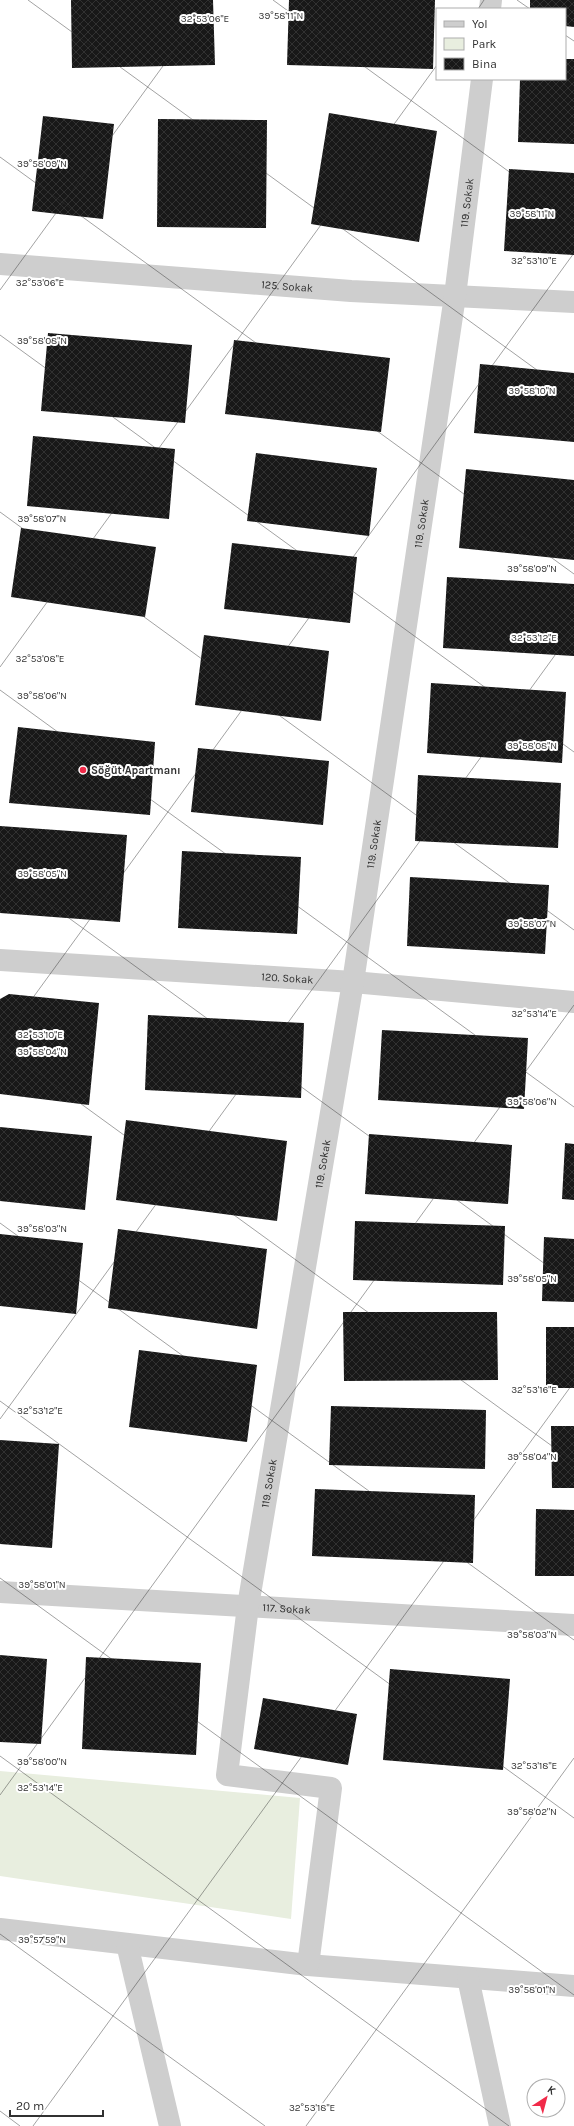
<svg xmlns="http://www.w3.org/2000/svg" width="574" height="2126" font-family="Karla,sans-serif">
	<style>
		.park { fill: #e8eedf }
		.building { fill: url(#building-cross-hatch) }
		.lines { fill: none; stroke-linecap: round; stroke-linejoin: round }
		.street { stroke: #cecece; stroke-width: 22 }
		.ticks { fill: none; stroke: #313131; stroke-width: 1; stroke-opacity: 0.45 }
		.poi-dot { fill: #f12a49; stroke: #fff; stroke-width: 1.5 }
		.labels { text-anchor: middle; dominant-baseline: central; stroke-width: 4; stroke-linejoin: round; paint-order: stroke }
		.street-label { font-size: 11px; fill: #313131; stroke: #fff }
		.poi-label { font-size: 11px; font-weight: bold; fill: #313131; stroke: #fff; text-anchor: start }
		.ticks-label { font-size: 10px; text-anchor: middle; fill: #313131; stroke: #fff; stroke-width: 4; stroke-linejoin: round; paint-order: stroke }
	</style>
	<defs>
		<pattern id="building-cross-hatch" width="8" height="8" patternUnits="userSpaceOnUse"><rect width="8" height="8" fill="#181818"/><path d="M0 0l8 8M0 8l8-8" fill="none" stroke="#313131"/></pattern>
	</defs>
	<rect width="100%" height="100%" fill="#fff"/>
	<path class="park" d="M0 1771 300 1798 291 1919 0 1876Z"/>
	<path class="building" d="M71 0H213L215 65 72 68Z
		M289 0H435L433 69 287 65Z
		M530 0H574V27L565 26V9H530Z
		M565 59H574V144L518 142 520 79H565Z
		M329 113 437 131 419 242 311 224Z
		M43 116 114 124 103 219 32 211Z
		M158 119 267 120 266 228 157 227Z
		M509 169 574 173V255L504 251Z
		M48 333 192 345 185 423 41 411Z
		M234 340 390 358 381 432 225 414Z
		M480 364 574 373V442L474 433Z
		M33 436 175 449 169 519 27 506Z
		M256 453 377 468 369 536 247 521Z
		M466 469 574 480V560L459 548Z
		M21 528 156 547 145 617 11 597Z
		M232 543 357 557 350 623 224 609Z
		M447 577 574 584V656L443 648Z
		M204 635 329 651 321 721 195 705Z
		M431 683 566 692 562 763 427 753Z
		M18 727 155 742 150 815 9 803Z
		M198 748 329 761 323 825 191 812Z
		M418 775 561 783 558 848 415 841Z
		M0 826 127 835 120 922 0 913Z
		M182 851 301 857 297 934 178 928Z
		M410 877 549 885 545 954 407 946Z
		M9 994 99 1003 89 1105 0 1094V999Z
		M148 1015 304 1023 301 1098 145 1090Z
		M382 1030 528 1038 524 1109 378 1100Z
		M126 1120 287 1141 277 1221 116 1200Z
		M0 1127 92 1136 85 1210 0 1201Z
		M369 1134 512 1145 508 1204 365 1194Z
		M565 1143 574 1144V1200L562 1199Z
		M355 1221 505 1226 503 1285 353 1280Z
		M118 1229 267 1249 257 1329 108 1308Z
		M0 1234 83 1243 76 1314 0 1306Z
		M544 1237 574 1239V1302L542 1301Z
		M343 1312H497L498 1380 344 1381Z
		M546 1327H574V1388H546Z
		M139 1350 257 1365 247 1442 129 1427Z
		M331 1406 486 1410 485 1469 329 1465Z
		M551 1426H574V1488H552Z
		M0 1440 59 1444 52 1548 0 1544Z
		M315 1489 475 1495 473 1563 312 1556Z
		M536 1509 574 1510V1576H535Z
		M0 1655 47 1659 41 1744 0 1742Z
		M86 1657 201 1663 196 1755 82 1749Z
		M390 1669 510 1679 503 1770 383 1760Z
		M263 1698 357 1714 348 1765 254 1749Z"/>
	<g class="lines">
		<g class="street">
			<path d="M490 9 491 0"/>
			<path id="s1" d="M0 264 351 291 574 302"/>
			<path id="s2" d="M0 960 353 982 574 1002"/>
			<path id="s3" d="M0 1592 574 1625"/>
			<path d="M0 1929 308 1965 574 1986"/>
			<path d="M127 1944 170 2126"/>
			<path id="s4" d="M308 1965 331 1788 227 1775 248 1606 353 982 455 296 482 79"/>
			<path d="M468 1978 500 2126"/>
		</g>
	</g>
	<path class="ticks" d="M28 0 574 397M273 0 574 219M517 0 530 9M478 9 484 0M565 35 574 41M0 157 574 574M0 290 211 0M0 335 574 752M0 512 574 930M0 667 437 65M0 690 574 1107M0 868 574 1285M0 1043 574 253M0 1045 574 1462M0 1223 574 1640M0 1401 574 1818M0 1419 574 629M0 1578 574 1995M0 1756 509 2126M0 1795 574 1005M0 1934 265 2126M0 2111 20 2126M33 2126 574 1382M306 2126 574 1758"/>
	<circle class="poi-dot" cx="83" cy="770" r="4"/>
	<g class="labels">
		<g class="street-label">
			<text stroke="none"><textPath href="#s4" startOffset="1874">119. Sokak</textPath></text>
			<text stroke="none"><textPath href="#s1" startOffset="288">125. Sokak</textPath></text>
			<text stroke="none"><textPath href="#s4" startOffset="1550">119. Sokak</textPath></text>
			<text stroke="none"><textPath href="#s4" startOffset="1226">119. Sokak</textPath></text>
			<text stroke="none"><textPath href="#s2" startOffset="288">120. Sokak</textPath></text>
			<text stroke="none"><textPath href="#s4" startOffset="902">119. Sokak</textPath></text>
			<text stroke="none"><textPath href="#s4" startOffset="578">119. Sokak</textPath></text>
			<text stroke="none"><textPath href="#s3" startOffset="287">117. Sokak</textPath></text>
		</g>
		<g class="poi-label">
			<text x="91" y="770">Söğüt Apartmanı</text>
		</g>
	</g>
	<g class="ticks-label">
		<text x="281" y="19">39°58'11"N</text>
		<text x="205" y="22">32°53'06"E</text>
		<text x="42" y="167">39°58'09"N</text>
		<text x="532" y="217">39°58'11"N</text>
		<text x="534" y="264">32°53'10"E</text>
		<text x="40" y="286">32°53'06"E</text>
		<text x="42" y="344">39°58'08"N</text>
		<text x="532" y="394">39°58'10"N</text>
		<text x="42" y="522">39°58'07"N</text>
		<text x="532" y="572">39°58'09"N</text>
		<text x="534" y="641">32°53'12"E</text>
		<text x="40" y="662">32°53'08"E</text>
		<text x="42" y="699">39°58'06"N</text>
		<text x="532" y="749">39°58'08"N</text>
		<text x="42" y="877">39°58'05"N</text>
		<text x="532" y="927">39°58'07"N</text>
		<text x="534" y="1017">32°53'14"E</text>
		<text x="40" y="1038">32°53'10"E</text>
		<text x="42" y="1055">39°58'04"N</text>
		<text x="532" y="1105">39°58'06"N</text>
		<text x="42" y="1232">39°58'03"N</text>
		<text x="532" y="1282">39°58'05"N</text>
		<text x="534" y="1393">32°53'16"E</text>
		<text x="40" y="1414">32°53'12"E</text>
		<text x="532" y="1460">39°58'04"N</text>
		<text x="42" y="1588">39°58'01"N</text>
		<text x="532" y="1638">39°58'03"N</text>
		<text x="42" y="1765">39°58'00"N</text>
		<text x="534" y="1769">32°53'18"E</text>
		<text x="40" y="1791">32°53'14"E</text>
		<text x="532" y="1815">39°58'02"N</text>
		<text x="42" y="1943">39°57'59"N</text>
		<text x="532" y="1993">39°58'01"N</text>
		<text x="312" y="2111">32°53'18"E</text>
	</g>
	<rect x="436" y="8" width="130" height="72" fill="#ffffff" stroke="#adadad"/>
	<rect x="444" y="21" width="20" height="6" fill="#cecece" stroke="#adadad"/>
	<text x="472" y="28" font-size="12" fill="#313131">Yol</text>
	<rect x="444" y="38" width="20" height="12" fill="#e8eedf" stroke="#adadad"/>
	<text x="472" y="48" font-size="12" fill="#313131">Park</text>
	<rect x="444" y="58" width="20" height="12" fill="url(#building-cross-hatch)" stroke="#adadad"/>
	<text x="472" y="68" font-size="12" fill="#313131">Bina</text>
	<g transform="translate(546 2098) rotate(36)"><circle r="19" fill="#ffffff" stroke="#adadad"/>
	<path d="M0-3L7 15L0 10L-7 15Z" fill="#f12a49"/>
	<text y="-6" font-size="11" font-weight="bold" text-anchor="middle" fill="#313131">K</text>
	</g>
	<path d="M10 2110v6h93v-6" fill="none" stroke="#313131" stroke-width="2"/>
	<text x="16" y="2110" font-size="12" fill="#313131" stroke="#ffffff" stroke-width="3" paint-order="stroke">20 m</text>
</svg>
